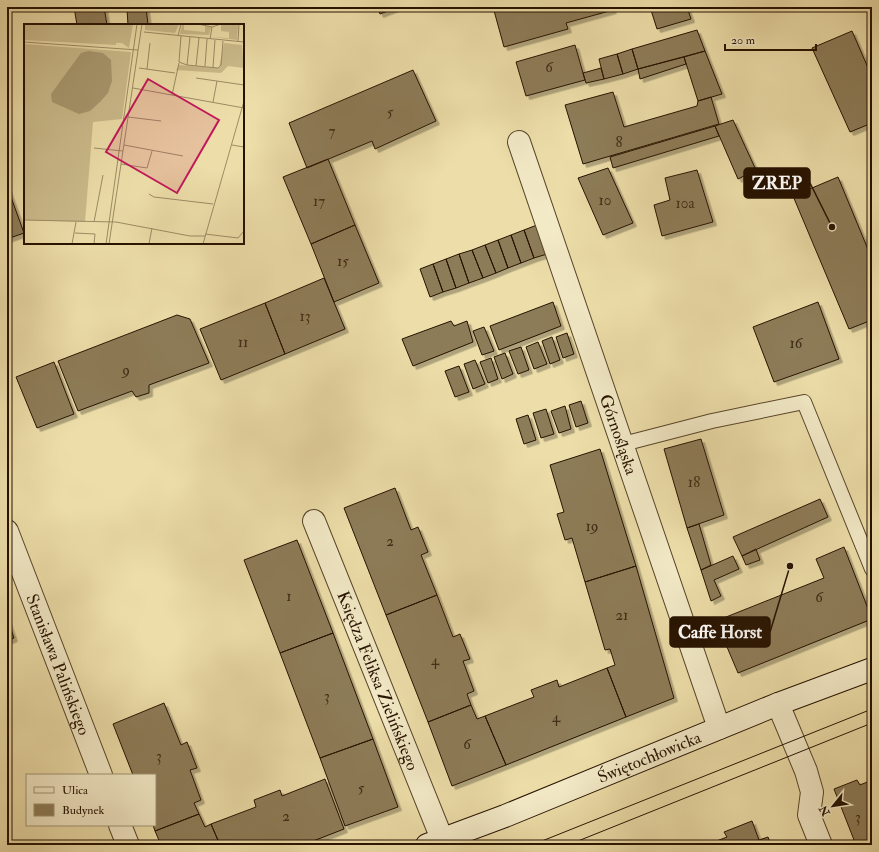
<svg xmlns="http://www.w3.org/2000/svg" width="879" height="852" font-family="'IM FELL Double Pica',serif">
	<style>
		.building { fill: #8d7c58; stroke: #261200; filter: url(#shadow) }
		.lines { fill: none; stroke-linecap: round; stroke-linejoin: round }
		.service-casing { stroke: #58452a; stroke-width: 16 }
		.minor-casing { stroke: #58452a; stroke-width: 24 }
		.secondary-casing { stroke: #261200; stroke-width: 24 }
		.service { stroke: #f3eac7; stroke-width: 14 }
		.minor { stroke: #f3eac7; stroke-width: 22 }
		.secondary { stroke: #f3eac7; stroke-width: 22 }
		.tram { stroke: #261200; stroke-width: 1 }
		.labels { text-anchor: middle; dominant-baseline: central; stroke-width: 3.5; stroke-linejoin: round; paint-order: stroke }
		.number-label { font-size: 15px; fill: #402c16 }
		.street-label { font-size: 17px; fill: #261200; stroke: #f3eac7 }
		.inset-road { fill: none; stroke: #9d8c65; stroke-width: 1 }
		.view { fill: #c2185b; fill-opacity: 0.15; stroke: #c2185b; stroke-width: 2 }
		.inset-edge { fill: none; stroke: #261200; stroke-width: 2 }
		.leader { fill: none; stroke: #261200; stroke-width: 1.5 }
		.callout-dot { fill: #261200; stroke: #f3eac7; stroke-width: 1.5 }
		.callout { fill: #261200; stroke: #261200; stroke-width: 1.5 }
		.callout-label { font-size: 18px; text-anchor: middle; font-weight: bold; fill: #fff }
	</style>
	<defs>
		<filter id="shadow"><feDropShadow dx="3.5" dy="3.5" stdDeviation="0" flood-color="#0004"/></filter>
	</defs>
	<rect width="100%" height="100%" fill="#eddea9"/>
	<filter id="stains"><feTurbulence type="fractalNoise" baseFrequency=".005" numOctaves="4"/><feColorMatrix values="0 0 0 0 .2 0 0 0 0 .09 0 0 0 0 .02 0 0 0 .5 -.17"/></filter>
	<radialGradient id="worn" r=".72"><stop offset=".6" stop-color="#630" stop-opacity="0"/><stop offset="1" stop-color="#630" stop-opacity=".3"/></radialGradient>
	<path class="building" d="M74 7H104L107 25H77Z
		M146 7 148 25H128L127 9Z
		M377 7H398L380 14Z
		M493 7H538L539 9 545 7H612L613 10 566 23 568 29 504 47Z
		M650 7H687L691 19 657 29Z
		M697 30 705 51 638 69 632 49Z
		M852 31 872 77V123L850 132 812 48Z
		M575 45 585 80 526 96 516 62Z
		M632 49 638 69 623 74 617 54Z
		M705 51 722 94 698 101 684 57Z
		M617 54 623 74 604 79 599 59Z
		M684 57 686 64 640 79 638 69Z
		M601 68 604 79 586 83 583 73Z
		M413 70 436 121 375 149 372 141 307 168 289 123Z
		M613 92 624 127 697 106 698 101 711 97 719 124 583 164 565 105Z
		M733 120 756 170 738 179 715 126Z
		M715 126 719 136 613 168 610 157Z
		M328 159 355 225 311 244 283 177Z
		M608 168 633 223 603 235 578 178Z
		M697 170 713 222 662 236 654 205 670 200 665 178Z
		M838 177 872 259V320L849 329 793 196Z
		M7 186 24 233 7 239Z
		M355 225 379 283 334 302 311 244Z
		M537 225 547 254 534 258 524 230Z
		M524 230 534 258 521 263 511 235Z
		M511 235 521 263 508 268 498 240Z
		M498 240 508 268 496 273 485 245Z
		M485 245 496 273 483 278 472 250Z
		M472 250 483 278 469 283 459 254Z
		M459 254 469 283 456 288 446 259Z
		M446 259 456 288 443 292 433 264Z
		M433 264 443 292 430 297 420 269Z
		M324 278 345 329 285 354 265 303Z
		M553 302 561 326 499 350 490 326Z
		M818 302 839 359 774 382 753 327Z
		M265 303 285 354 221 380 200 329Z
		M177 315 190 319 209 363 149 385V393L136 397 132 391 78 411 58 361Z
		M451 321 454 326 467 321 473 342 413 366 402 339Z
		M484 327 494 351 482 355 473 331Z
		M567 333 574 354 563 358 556 337Z
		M552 337 560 360 550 364 542 341Z
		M538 342 547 364 534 369 526 347Z
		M521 347 529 370 518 374 509 351Z
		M505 353 513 374 502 379 494 357Z
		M491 358 498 379 488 383 480 362Z
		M475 360 485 384 473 389 464 364Z
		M54 362 74 414 37 428 16 377Z
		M459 366 469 392 455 397 445 371Z
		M581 401 588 423 576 427 569 405Z
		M565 406 571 429 559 433 551 411Z
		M546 409 554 434 541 438 533 413Z
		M528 415 536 440 524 444 516 419Z
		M701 439 724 515 687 528 664 449Z
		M600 449 636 566 585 582 572 538 565 540 557 514 564 512 550 465Z
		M395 488 411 530 418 527 428 552 421 555 437 595 386 615 344 508Z
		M820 499 828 517 742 556 733 537Z
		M699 524 711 565 701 570 687 528Z
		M297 540 333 633 280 653 244 560Z
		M844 547 872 619 738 673 716 621 824 578 816 559Z
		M756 549 760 560 746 565 742 556Z
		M733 556 739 569 714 580 721 596 711 601 701 570Z
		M636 566 674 698 626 717 607 668 615 665 610 649 605 650 585 582Z
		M437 595 453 637 460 634 470 659 463 661 474 691 467 694 471 705 428 722 386 615Z
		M7 618 14 638 7 641Z
		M333 633 373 739 320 758 280 653Z
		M607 668 626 717 506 765 485 716 534 697 531 690 557 680 559 687Z
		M164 703 181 745 187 742 197 768 190 770 201 800 194 803 199 814 155 831 153 825H155V775H133L113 724Z
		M471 705 477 719 485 716 506 765 452 786 428 722Z
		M373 739 398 807 345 826 320 758Z
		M325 779 344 829 303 845H220L211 824 256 807 254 800 280 790 282 796Z
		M857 780 860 785 872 780V845H856L834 789Z
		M199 814 205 827 211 824 220 845H161L155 831Z
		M752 821 759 840 768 837 771 845H706L727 837 724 832Z"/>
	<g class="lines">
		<g class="service-casing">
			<path id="service" d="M623 444 712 421 804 402 872 569"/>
		</g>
		<g class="minor-casing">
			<g id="minor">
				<path id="s1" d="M519 142 719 728"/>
				<path id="s2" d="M314 521 442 839"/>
				<path id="s3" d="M7 531 101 775"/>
				<path d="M778 704 806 771 812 792 809 815 821 845"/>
				<path d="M120 825 128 845"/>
			</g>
		</g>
		<g class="secondary-casing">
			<g id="secondary">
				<path id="s4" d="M427 845 505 816 778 704 872 669"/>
			</g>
		</g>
		<use href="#service" class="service"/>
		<use href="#minor" class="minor"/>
		<use href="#secondary" class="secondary"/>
		<path class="tram" d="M532 845 872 709
			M568 845 872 723"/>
	</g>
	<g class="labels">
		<g class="number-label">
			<text x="549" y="67">6</text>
			<text x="390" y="112">5</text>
			<text x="332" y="131">7</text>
			<text x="619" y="142">8</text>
			<text x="605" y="200">10</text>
			<text x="319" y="201">17</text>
			<text x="685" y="203">10a</text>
			<text x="343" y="261">15</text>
			<text x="305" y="316">13</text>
			<text x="243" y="342">11</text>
			<text x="796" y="343">16</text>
			<text x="126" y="370">9</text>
			<text x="694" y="482">18</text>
			<text x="592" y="526">19</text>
			<text x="390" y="541">2</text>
			<text x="289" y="596">1</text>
			<text x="819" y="597">6</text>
			<text x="622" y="615">21</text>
			<text x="435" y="660">4</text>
			<text x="327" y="696">3</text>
			<text x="556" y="717">4</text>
			<text x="467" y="744">6</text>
			<text x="159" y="756">3</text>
			<text x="361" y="788">5</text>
			<text x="286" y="816">2</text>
			<text x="858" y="817">3</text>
		</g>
		<g class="street-label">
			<text stroke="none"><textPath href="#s1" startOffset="309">Górnośląska</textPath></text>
			<text stroke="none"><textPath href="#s3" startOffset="143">Stanisława Palińskiego</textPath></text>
			<text stroke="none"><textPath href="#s2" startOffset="172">Księdza Feliksa Zielińskiego</textPath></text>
			<text stroke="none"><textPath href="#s4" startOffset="239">Świętochłowicka</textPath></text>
		</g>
	</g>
	<g transform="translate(24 24)">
		<rect width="220" height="220" fill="#eddea9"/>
		<path d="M0 0H109L105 24 98 19H92V21L0 16ZM121 0H155L151 9 121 6ZM206 0H214L213 16 188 13 205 14V8L197 7V1ZM158 1H160V6L181 8V2L187 3 185 11 156 10ZM200 19 218 21 220 44 204 42 197 49 152 46 155 41 195 44ZM0 20 107 28 98 95 69 98 61 198 0 196Z" fill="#cbbb8c"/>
		<path d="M64 27 79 29 87 36 88 57 84 69 76 78 66 87 55 90 28 78 27 70 57 29Z" fill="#a99970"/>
		<path class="inset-road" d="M174 0 188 3M120 8 220 18M154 12 157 0M157 12 155 38 163 41 194 44 197 41 199 17M186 15 188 3 197 0M0 18 114 26M214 18 215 0M163 41 166 13M172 42 175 14M181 42 183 15M189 43 191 16M115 44 151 49M123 45 126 19M172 54 220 61M109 64 220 84M148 71 155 39M189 78 193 57M104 93 137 97M100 121 159 132M208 121 220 123M70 124 99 127M97 140 123 144 128 127M125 170 130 173 189 180M0 196 92 198 166 212H181M70 198 79 151M51 209 71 210 70 220M181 210 214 214 220 207M48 220 52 198M82 220 113 0M85 220 118 0M125 220 128 204M179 220 220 77"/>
		<path class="view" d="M124 55 195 96 153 169 82 128Z"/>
		<rect width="220" height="220" class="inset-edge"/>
	</g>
	<path class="leader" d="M832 227L810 183M790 566L770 632"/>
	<g class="callout-dot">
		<circle cx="832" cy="227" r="4"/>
		<circle cx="790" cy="566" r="4"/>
	</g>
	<g class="callout">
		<rect x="744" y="168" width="66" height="30" rx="4"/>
		<rect x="670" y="617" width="100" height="30" rx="4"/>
	</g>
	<g class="callout-label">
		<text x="777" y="189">ZREP</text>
		<text x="720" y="638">Caffe Horst</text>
	</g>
	<rect width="879" height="852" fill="none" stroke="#eddea9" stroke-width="24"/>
	<rect x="8" y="8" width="863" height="836" fill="none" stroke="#261200" stroke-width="2"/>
	<rect x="12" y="12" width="855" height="828" fill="none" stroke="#261200"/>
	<rect x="26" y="774" width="130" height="52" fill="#f3eac7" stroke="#a19477"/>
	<rect x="34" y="787" width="20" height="6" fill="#f3eac7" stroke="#a19477"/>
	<text x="62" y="794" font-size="12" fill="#261200">Ulica</text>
	<rect x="34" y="804" width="20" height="12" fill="#8d7c58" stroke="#a19477"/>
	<text x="62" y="814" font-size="12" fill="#261200">Budynek</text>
	<g transform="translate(833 806) rotate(240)" stroke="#f3eac7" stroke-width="3" paint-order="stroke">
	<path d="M0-3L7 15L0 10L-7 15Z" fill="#261200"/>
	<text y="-6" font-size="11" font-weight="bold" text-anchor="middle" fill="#261200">N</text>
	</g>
	<path d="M725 44v6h91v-6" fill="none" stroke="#261200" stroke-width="2"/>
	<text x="731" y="44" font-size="12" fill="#261200" stroke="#f3eac7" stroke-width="3" paint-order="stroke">20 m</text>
	<rect width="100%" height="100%" filter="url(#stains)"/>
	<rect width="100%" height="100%" fill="url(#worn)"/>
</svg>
